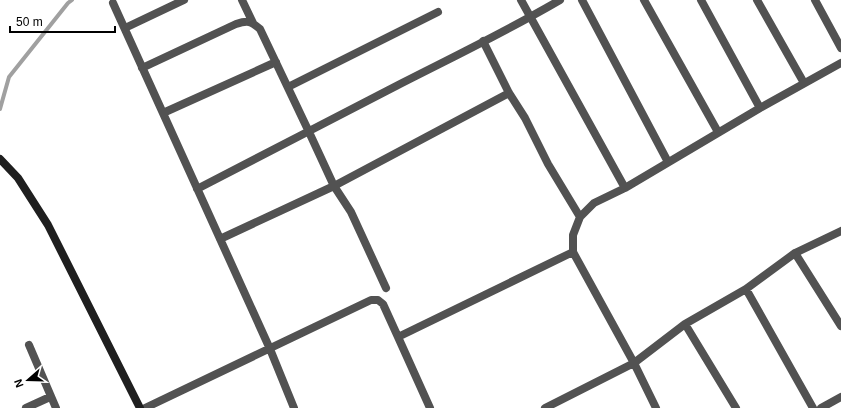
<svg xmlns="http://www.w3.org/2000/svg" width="841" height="408" font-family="Arial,sans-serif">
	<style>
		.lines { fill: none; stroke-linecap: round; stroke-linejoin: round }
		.stream { stroke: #a0a0a0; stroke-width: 4 }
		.street { stroke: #525252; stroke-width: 8 }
		.secondary { stroke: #1f1f1f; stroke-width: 8 }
	</style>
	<rect width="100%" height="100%" fill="#fff"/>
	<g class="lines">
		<path class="stream" d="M0 109 9 77 68 3 72 0"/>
		<path class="street" d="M242 0 253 23
			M521 0 625 188
			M582 0 668 162
			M644 0 718 132
			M701 0 760 108
			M757 0 804 83
			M815 0 841 48
			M113 3 270 349 294 408
			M125 28 184 0
			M483 41 509 93 525 118 548 164 580 217
			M142 68 236 24C248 20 251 21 260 29L309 132 334 186 351 212 386 288
			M288 87 438 12
			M163 113 276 62
			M197 189C266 154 333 118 402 83 455 56 509 30 560 0
			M220 239 334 186 509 93
			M573 252V235L580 217 594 203 625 188 760 108 841 63
			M795 253 841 326
			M746 289 813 408
			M685 324 736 408
			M398 337 430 408
			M29 345 56 408
			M26 408 50 397
			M145 408 371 300H378L383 304 398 337 573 252 634 363 656 408
			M545 408 634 363 685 324 746 289 795 253 841 231
			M821 408 841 397"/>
		<path class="secondary" d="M0 159 18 178 48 225 140 408"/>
	</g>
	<g transform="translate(28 380) rotate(250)" stroke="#ffffff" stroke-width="3" paint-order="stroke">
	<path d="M0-3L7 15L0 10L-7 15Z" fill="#000000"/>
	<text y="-6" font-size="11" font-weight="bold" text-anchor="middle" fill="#000000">N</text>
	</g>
	<path d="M10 26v6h105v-6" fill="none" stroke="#000000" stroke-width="2"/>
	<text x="16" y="26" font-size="12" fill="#000000" stroke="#ffffff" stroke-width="3" paint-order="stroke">50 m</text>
</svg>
